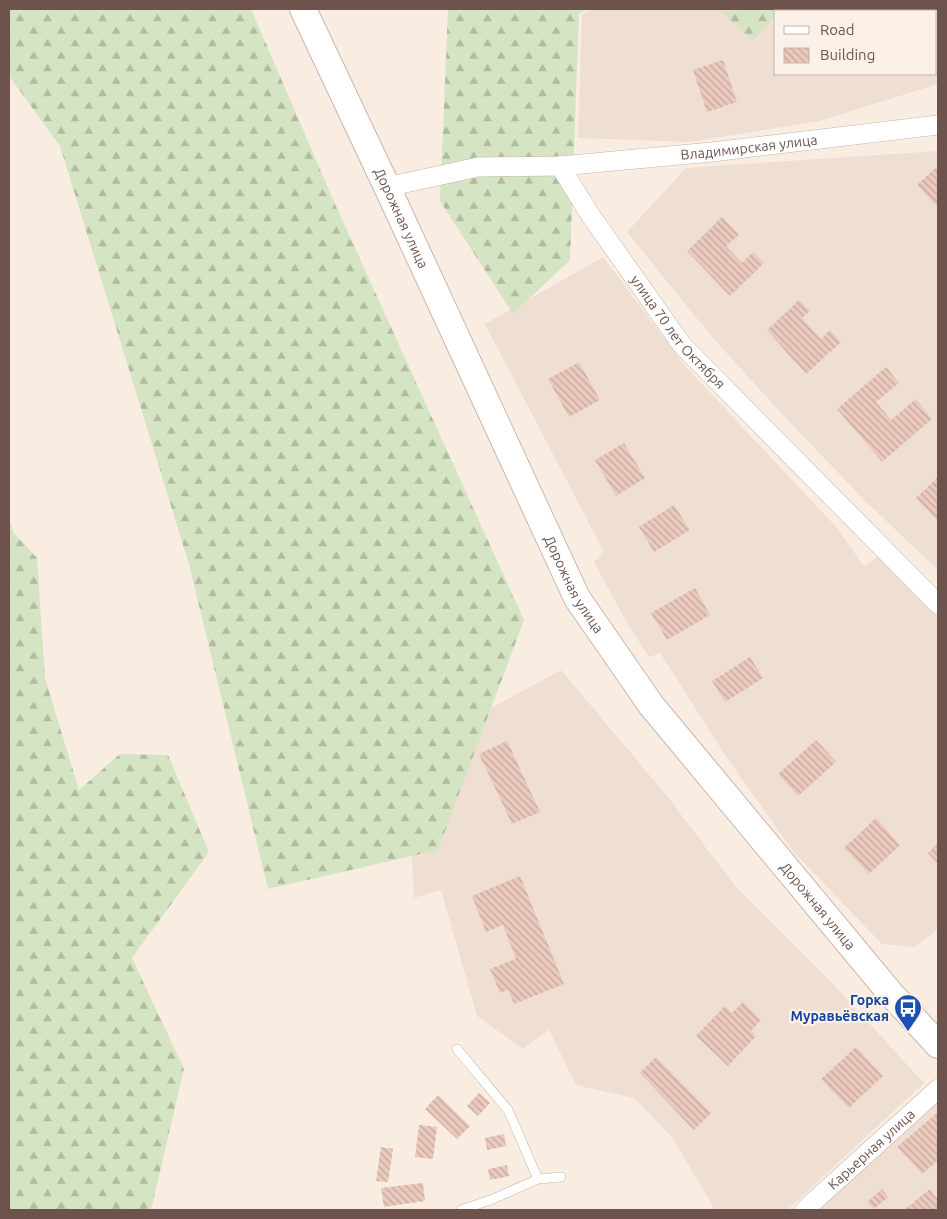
<svg xmlns="http://www.w3.org/2000/svg" width="947" height="1219" font-family="Ubuntu,sans-serif">
	<style>
		.residential { fill: #efded2 }
		.forest { fill: url(#forest-firs) }
		.building { fill: url(#building-back-hatch) }
		.lines { fill: none; stroke-linecap: round; stroke-linejoin: round }
		.service-casing { stroke: #c8b4ab; stroke-width: 10 }
		.minor-casing { stroke: #c8b4ab; stroke-width: 20 }
		.secondary-casing { stroke: #cdb5ab; stroke-width: 28 }
		.service { stroke: #fff; stroke-width: 9 }
		.minor { stroke: #fff; stroke-width: 19 }
		.secondary { stroke: #fff; stroke-width: 26 }
		.labels { text-anchor: middle; dominant-baseline: central; stroke-width: 4.5; stroke-linejoin: round; paint-order: stroke }
		.street-label { font-size: 14px; fill: #6d534c; stroke: #fcf1e8 }
		.transit-label { font-size: 14px; font-weight: bold; fill: #164399; stroke: #fcf1e8; text-anchor: end }
	</style>
	<defs>
		<pattern id="forest-firs" width="22" height="20" patternUnits="userSpaceOnUse" patternTransform="scale(1.25)"><rect width="22" height="20" fill="#d5e4c3"/><path d="M5 1l3.5 6h-7zM16 11l3.5 6h-7z" fill="#b1bba1"/></pattern>
		<pattern id="building-back-hatch" width="6" height="6" patternUnits="userSpaceOnUse" patternTransform="scale(1.25)"><rect width="6" height="6" fill="#ebc9bd"/><path d="M-1 5l2 2M0 0l6 6M5-1l2 2" fill="none" stroke="#c3a69c"/></pattern>
	</defs>
	<rect width="100%" height="100%" fill="#f9ede2"/>
	<path class="residential" d="M594 9H726L749 38 776 18V74H936V69L938 75V84L819 121 690 142 578 138 582 14Z
		M938 151V570L864 500 781 413 713 338 627 232 686 168Z
		M603 257 685 366 836 527 864 566 881 555 938 613V929L914 947 882 944 793 851 727 758 660 653 649 657 627 623 594 562 604 552 485 324Z
		M561 670 667 796 735 886 833 984 924 1083 787 1210H715L672 1137 634 1098 576 1085 549 1030 523 1049 477 1016 441 890 414 898 407 754Z
		M938 1099V1210H812Z"/>
	<path class="forest" d="M9 9H251L335 204 524 620 438 850 268 889 189 564 60 146 9 76Z
		M448 9H589L579 13 570 260 513 314 440 201Z
		M719 9H783L781 11H776V16L752 41Z
		M9 519 14 533 37 558 45 678 79 790 120 754 168 755 209 852 132 958 184 1069 151 1210H9Z"/>
	<path class="building" d="M822 9H867L869 11H818Z
		M723 60 737 102 707 112 693 70Z
		M938 166V208L917 185Z
		M722 217 739 235 726 246 742 263 753 252 764 263 730 296 687 251Z
		M799 300 810 311 802 318 821 339 830 330 841 342 806 374 767 330Z
		M579 362 600 400 569 417 548 379Z
		M886 367 899 383 876 402 891 420 916 399 932 419 882 462 837 409Z
		M624 443 645 478 616 496 595 460Z
		M938 477V521L916 498Z
		M674 505 690 530 654 552 639 527Z
		M695 588 710 615 667 640 651 613Z
		M750 657 763 678 725 702 712 681Z
		M816 740 836 762 798 796 778 774Z
		M507 741 540 812 512 824 479 754Z
		M876 818 900 845 869 874 844 848Z
		M938 843V864L928 853Z
		M520 876 564 984 514 1004 508 990 500 993 490 969 516 959 503 925 486 932 472 896Z
		M743 1002 761 1020 751 1031 756 1036 728 1066 696 1036 725 1006 732 1013Z
		M856 1047 883 1076 849 1108 821 1079Z
		M656 1057 711 1113 694 1130 640 1073Z
		M479 1093 490 1103 478 1116 467 1106Z
		M438 1095 470 1126 457 1139 425 1109Z
		M937 1113 938 1114V1160L922 1174 897 1147Z
		M419 1125 437 1127 433 1159 415 1157Z
		M504 1134 506 1146 487 1150 485 1138Z
		M381 1147 393 1149 388 1182 376 1181Z
		M507 1165 509 1176 490 1180 488 1169Z
		M423 1183 425 1201 384 1207 381 1188Z
		M882 1189 888 1197 874 1209 867 1202Z
		M930 1189 938 1200V1210H904Z"/>
	<g class="lines">
		<g class="service-casing">
			<path id="service" d="M457 1049 508 1110 538 1179
				M461 1210 493 1199 538 1179 561 1177"/>
		</g>
		<g class="minor-casing">
			<g id="minor">
				<path id="s1" d="M560 166 591 216 682 345 938 604"/>
				<path id="s2" d="M387 187 478 167 560 166 712 152 938 125"/>
				<path id="s3" d="M805 1210 812 1203 938 1089"/>
			</g>
		</g>
		<g class="secondary-casing">
			<g id="secondary">
				<path id="s4" d="M303 9 387 187 577 598 651 705 891 994 938 1045"/>
			</g>
		</g>
		<use href="#service" class="service"/>
		<use href="#minor" class="minor"/>
		<use href="#secondary" class="secondary"/>
	</g>
	<defs>
		<g id="bus-pin" transform="scale(1.4375)"><path d="M0 17L-7.5 6A9.5 9.5 0 1 1 7.5 6Z" fill="#1a4fb4" stroke="#fcf1e8"/><path d="M-5-6H5V4H4V6H2V4H-2V6H-4V4H-5ZM-3.5-4V0h7V-4ZM-3.5 1.2v1.5H-2V1.2ZM2 1.2v1.5H3.5V1.2Z" fill="#fff"/></g>
	</defs>
	<g fill-rule="evenodd">
		<use href="#bus-pin" x="908" y="1008"/>
	</g>
	<g class="labels">
		<g class="street-label">
			<text stroke="none"><textPath href="#s2" startOffset="365">Владимирская улица</textPath></text>
			<text stroke="none"><textPath href="#s4" startOffset="231">Дорожная улица</textPath></text>
			<text stroke="none"><textPath href="#s1" startOffset="204">улица 70 лет Октября</textPath></text>
			<text stroke="none"><textPath href="#s4" startOffset="636">Дорожная улица</textPath></text>
			<text stroke="none"><textPath href="#s4" startOffset="1041">Дорожная улица</textPath></text>
			<text stroke="none"><textPath href="#s3" startOffset="90">Карьерная улица</textPath></text>
		</g>
		<g class="transit-label">
			<text x="889" y="1000">Горка<tspan x="889" dy="16">Муравьёвская</tspan></text>
		</g>
	</g>
	<rect width="947" height="1219" fill="none" stroke="#6d534c" stroke-width="20"/>
	<rect x="774" y="10" width="162" height="65" fill="#fcf1e8" stroke="#c3b2aa"/>
	<rect x="784" y="26" width="25" height="8" fill="#ffffff" stroke="#c3b2aa"/>
	<text x="820" y="35" font-size="15" fill="#6d534c">Road</text>
	<rect x="784" y="48" width="25" height="15" fill="url(#building-back-hatch)" stroke="#c3b2aa"/>
	<text x="820" y="60" font-size="15" fill="#6d534c">Building</text>
</svg>
